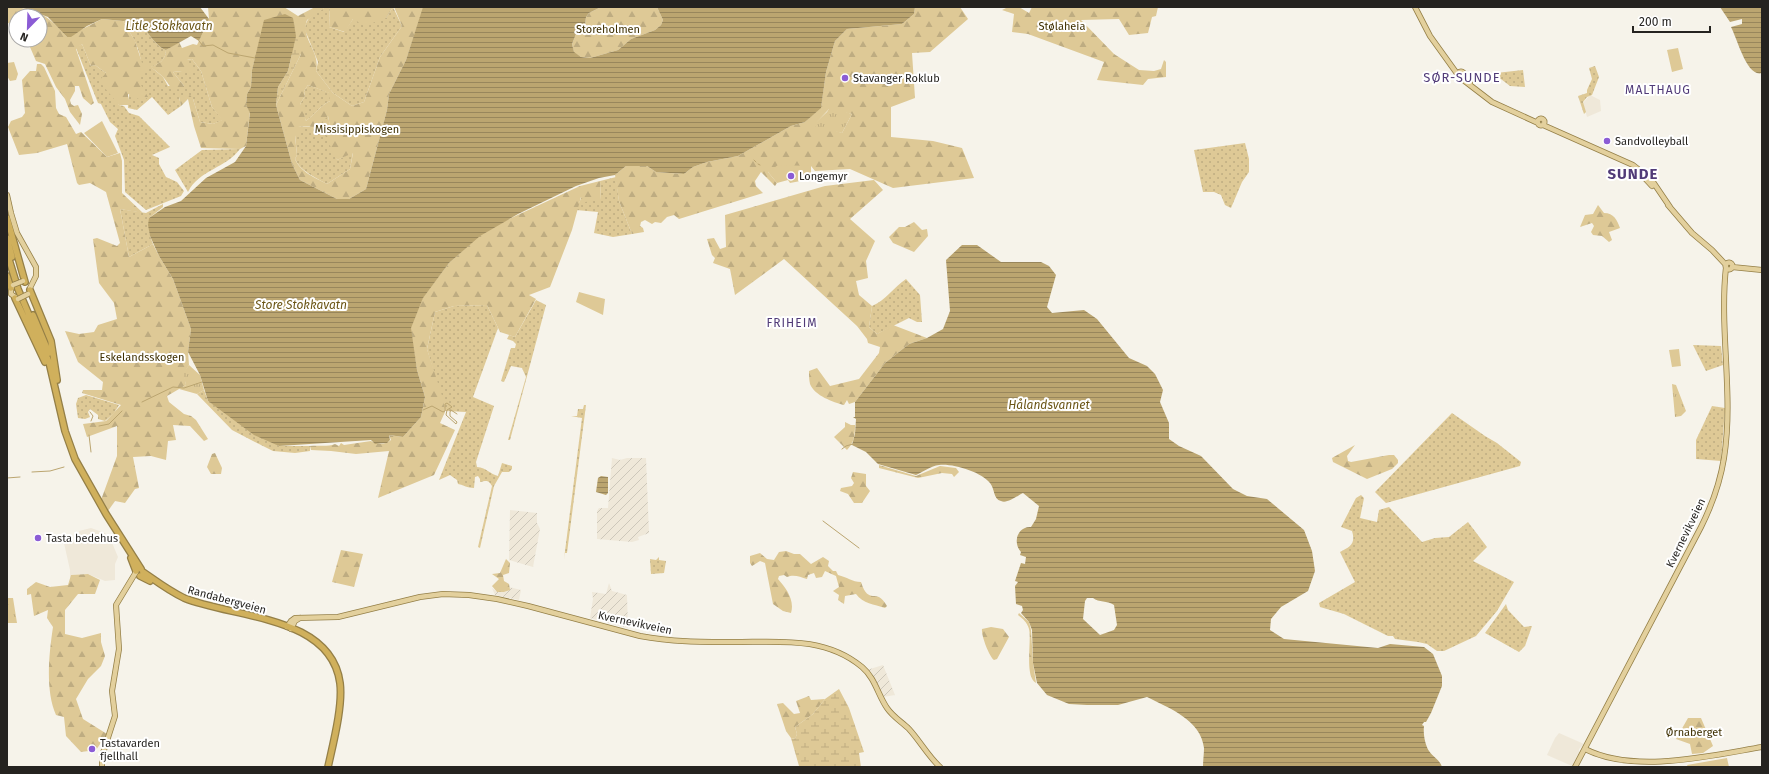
<svg xmlns="http://www.w3.org/2000/svg" width="1769" height="774" font-family="'Fira Sans',sans-serif">
	<style>
		.built { fill: #efe8d9 }
		.industrial { fill: url(#industrial-furrows) }
		.grass { fill: url(#grass-dots) }
		.forest { fill: url(#forest-firs); fill-rule: evenodd }
		.wetland { fill: url(#wetland-marsh) }
		.park { fill: url(#park-tufts) }
		.garden { fill: #dec996 }
		.water { fill: url(#water-rules); fill-rule: evenodd }
		.lines { fill: none; stroke-linecap: round; stroke-linejoin: round }
		.stream { stroke: #bba570; stroke-width: 1 }
		.major-casing { stroke: #947f47; stroke-width: 6 }
		.highway-casing { stroke: #947f47; stroke-width: 8 }
		.major { stroke: #e3d09d; stroke-width: 4.5 }
		.highway { stroke: #d0b05c; stroke-width: 5.5 }
		.major-bridge-casing { stroke: #947f47; stroke-width: 6; stroke-linecap: butt }
		.major-bridge { stroke: #e3d09d; stroke-width: 4.5 }
		.poi-dot { fill: #8b5cd5; stroke: #fff; stroke-width: 1.5 }
		.labels { text-anchor: middle; dominant-baseline: central; stroke-width: 4; stroke-linejoin: round; paint-order: stroke }
		.park-label { font-size: 11px; fill: #3f3002; stroke: #fff }
		.poi-label { font-size: 11px; fill: #252320; stroke: #fff; text-anchor: start }
		.street-label { font-size: 11px; fill: #252320; stroke: #fff }
		.water-label { font-size: 12px; font-style: italic; fill: #6a5414; stroke: #fff }
		.neighbourhood-label { font-size: 12px; letter-spacing: 1px; fill: #513b78; stroke: #fff }
		.quarter-label { font-size: 13px; letter-spacing: 1px; fill: #513b78; stroke: #fff }
		.district-label { font-size: 15px; font-weight: bold; letter-spacing: 1px; fill: #513b78; stroke: #fff }
	</style>
	<defs>
		<pattern id="industrial-furrows" width="10" height="10" patternUnits="userSpaceOnUse"><rect width="10" height="10" fill="#efe8d9"/><path d="M-1 1l2-2M0 10L10 0M9 11l2-2" fill="none" stroke="#cdc7ba"/></pattern>
		<pattern id="grass-dots" width="8" height="8" patternUnits="userSpaceOnUse"><rect width="8" height="8" fill="#dec996"/><path d="M2 2h.1M6 6h.1" fill="none" stroke="#beac81" stroke-width="1.8" stroke-linecap="round"/></pattern>
		<pattern id="forest-firs" width="22" height="20" patternUnits="userSpaceOnUse"><rect width="22" height="20" fill="#dec996"/><path d="M5 1l3.5 6h-7zM16 11l3.5 6h-7z" fill="#beac81"/></pattern>
		<pattern id="wetland-marsh" width="20" height="14" patternUnits="userSpaceOnUse"><rect width="20" height="14" fill="#dec996"/><path d="M1 5h8M5 5V1M11 12h8M15 12V8" fill="none" stroke="#beac81"/></pattern>
		<pattern id="park-tufts" width="24" height="20" patternUnits="userSpaceOnUse"><rect width="24" height="20" fill="#dec996"/><path d="M3 7l-1-3M5 7V3M7 7l1-3M15 17l-1-3M17 17v-4M19 17l1-3" fill="none" stroke="#beac81"/></pattern>
		<pattern id="water-rules" width="6" height="5" patternUnits="userSpaceOnUse"><rect width="6" height="5" fill="#bba570"/><path d="M0 2.5h6" fill="none" stroke="#98865c"/></pattern>
	</defs>
	<rect width="100%" height="100%" fill="#f6f3ea"/>
	<path class="built" d="M1590 95 1600 100 1601 111 1587 117 1583 103Z
		M91 528 105 533 110 538 118 557 115 564V580L105 581 88 574 71 575 70 581V570L64 543 80 540 79 531Z
		M1559 733 1584 744 1579 749V753L1572 766 1547 755 1555 738Z"/>
	<path class="industrial" d="M612 458 620 460 627 458H646L649 533 638 537 639 540 632 542 597 539V511L599 508H608Z
		M510 510 537 513V523L540 529 533 567 509 560Z
		M609 583 612 591 627 595 628 628 590 618 593 599 592 592 606 594Z
		M509 587 521 590 519 600 495 595 492 588 497 592H505L509 590Z
		M883 665 895 695 883 697 867 670Z"/>
	<path class="grass" d="M326 7H330L329 27 344 32 353 19 386 18 393 7 402 26 380 57 364 102 352 106 333 93 316 71 318 62 305 30C305 17 315 14 326 7Z
		M135 20 144 25C146 33 159 48 166 50 166 60 159 64 151 67L163 77 168 86H184L173 72 182 71 187 60 192 59 201 71 212 107 223 120 213 124 200 122 193 99 179 97 181 106 168 115 152 97 137 110 128 108C127 90 133 93 138 79 147 58 134 39 123 21Z
		M82 44 91 66 95 65 106 73 119 105 124 106 129 113 139 116 170 147 152 155 159 158V164L166 177 177 182 184 191 181 196 146 210 125 192 124 160 115 136 118 129 110 122 101 104 98 103 76 48Z
		M1595 66 1599 77 1592 95 1587 97 1583 102 1586 112 1584 114 1578 96 1587 93V90L1592 79 1589 68Z
		M1523 70 1525 87 1510 86 1497 76 1496 73Z
		M308 85 330 93V101C321 105 314 115 306 121L300 104 305 96 304 91Z
		M328 116 337 160 353 152 350 169 327 184C316 178 300 171 295 159L297 155 295 135 298 126 310 127Z
		M1245 143 1249 159V172L1242 182 1231 208 1225 205 1221 195 1214 192H1203L1194 150Z
		M240 149C226 168 199 170 188 192L175 170 202 150Z
		M616 177 619 201 632 234 613 237 594 233 598 212 576 210 582 196 601 200 600 181Z
		M163 204V207L149 218 150 236 153 244 129 257 120 209 146 213Z
		M906 279 920 295 922 322H917L909 318 877 334 869 327 872 306C886 300 894 287 906 279Z
		M536 300 546 305 510 440H508L526 377 522 368 511 366 504 382 501 381 511 348H515L516 344 513 341 507 339 509 335 515 337Z
		M487 305 498 328 473 397 494 406 476 462 477 467C487 468 490 474 498 476L502 463 512 466V469L509 472H502L494 486 480 548 478 547 492 486C488 479 486 481 480 482V479L478 476 475 477 474 488C467 488 464 485 458 484L457 480 450 475 439 480 466 412 445 411 427 349 435 312 454 306Z
		M1693 345 1721 346 1723 365 1706 371Z
		M204 390 208 401 279 446H310V451L295 453 273 451 253 441 232 430 197 394Z
		M86 395 119 405 114 413 105 421 98 419V415L90 409 88 412 90 417 85 419 78 418 76 404 78 398Z
		M584 405H586L567 553H565L564 559 582 418 571 416H577L578 409H583Z
		M1712 406 1725 408 1721 461 1696 459V440Z
		M1452 413 1485 436 1497 443 1521 462 1520 466 1386 503 1375 492Z
		M1361 495 1364 498 1360 518 1377 522 1379 510 1389 507 1422 542 1435 538 1449 537 1468 522 1487 547 1473 561 1514 582 1497 611 1476 636 1444 651H1437L1427 644 1418 642 1395 639 1393 636H1388L1344 614 1320 607 1319 603 1355 582 1340 552C1350 547 1356 544 1352 531L1341 527 1356 498Z
		M659 557V560L666 561 664 573 651 574 650 559 656 560Z
		M1506 604 1508 610 1524 627 1532 626 1525 646 1519 652 1485 633Z"/>
	<path class="forest" d="M7 7C36 7 49 16 67 37L102 19 123 21 135 41 142 63 147 61 150 67C159 64 166 60 166 50L179 42 182 48 193 44 197 45 209 19 208 7H284L298 16 315 7H326L307 20C300 39 321 51 316 71L333 93 352 106 364 102 380 57 402 26 394 7H423V9L406 60 389 94 387 110 366 189 349 199H337L300 180 292 164 276 105 301 54 255 58 252 70 251 87 247 94 246 105 250 112 246 146 240 149 201 148 194 126 188 99 181 106 179 97 190 95 193 99 200 122 213 124 222 120 212 107 201 71 192 59 187 60 191 65V73L182 71 173 72 184 86V89C168 90 172 87 163 77 159 73 155 70 150 67L138 80 148 97 143 101 128 94V105H119L99 81 106 73 95 65 91 66 82 44 76 49 94 103 91 105 83 98 79 86H75V91L70 100 71 104 74 106 78 105 82 114 80 125 70 112 65 99 56 87 45 64 36 61 27 40H40V16H16V24L7 23ZM308 85 329 93 330 101C321 105 314 115 306 121L304 114 305 109 300 104 305 96 304 91ZM328 116 330 126 324 133 337 160 353 153 350 169 327 184C316 178 300 172 295 159L297 155 295 136 300 131 298 126 317 127Z
		M330 7H393L386 18 364 26 353 19 345 32 329 27Z
		M601 7H657L663 20 661 25 655 30 631 39 618 50 590 58 581 57 574 53 572 44 576 34 585 25 586 17 589 13Z
		M915 7H960L968 19 930 52 912 53 915 98 891 107V137L933 141 962 148 974 178 893 188 850 169 815 171 811 166 768 172 777 183 775 186 761 172 755 181 756 186 763 193 679 219 674 215 667 217 661 223 655 222 652 224 645 220 641 222 640 226 643 228 644 232 632 234 619 201 615 175 626 166H647L656 172 684 174 693 167 707 162 738 156 791 126 805 122 821 107 826 72 835 41 847 29 902 24 914 14ZM829 109 852 114 842 133 815 124Z
		M1008 7H1019L1029 13 1032 7H1158L1156 16 1152 17 1148 33 1129 35 1119 19 1081 20 1114 54 1139 70 1154 71 1161 69 1164 60 1166 62V77L1148 79 1143 85 1097 80 1104 62 1028 34 1012 32 1014 14 1002 10Z
		M37 64H41L44 67 55 91 56 108 59 114 66 117 76 134 81 132 107 157 120 153 122 161V193L143 213 120 209 129 257 153 244 159 256 173 279 191 329 188 352 189 365 184 373 186 385 167 396 169 402 184 414 191 416 196 420 208 439 204 441 190 426 173 425 176 440 168 441 166 460 151 456 133 457 139 488 135 489 125 503 115 501 108 511 101 500 117 456V426L87 437 83 424 106 421 121 405 82 393 83 390H102L103 382 78 362 65 331 79 334 94 332 98 325 117 319 114 303 99 283 93 239 97 238 117 246 120 243 106 192 90 183 79 185 77 183 67 144 37 153 19 155 8 127 11 121 22 117 25 113 22 80 30 71H36Z
		M874 180 883 190 850 219 875 241 866 261 868 278 856 281 859 295 872 306 869 327 877 334 893 325 927 338 909 344 885 363 855 402 849 404 847 400 844 405C833 402 815 396 810 384 809 380 809 375 809 371L817 368 830 386 859 379 879 353 880 347 868 343 867 339 857 326 784 259 735 295 730 269 713 263 715 258 712 255 707 239 714 238 720 249 726 247 725 215 825 186Z
		M600 181 601 200 585 202 581 197 572 230 550 287 529 295 536 299 515 337 500 332 487 305 454 306 435 312 427 349 443 399 445 412 440 423 455 430 434 475 378 498 389 451 356 454 331 451 311 450 310 446C318 445 328 447 335 444L339 446 341 443 344 445 371 441C377 445 385 445 391 440L389 435 403 437 421 417 425 397 417 370 410 328 423 297 449 263 481 234 496 225 580 186Z
		M1598 205 1604 213C1614 213 1617 220 1620 228L1609 232 1612 240 1609 242 1602 236 1593 235 1591 232 1594 226 1592 223 1580 227 1585 215 1593 214Z
		M914 222 922 230 927 229 928 236 914 252 893 243 889 237 899 227H905Z
		M845 422 851 425H855C855 435 854 443 847 450L834 437 845 427Z
		M1355 445 1347 456 1348 461 1351 462 1389 455H1394L1398 460V463L1392 469 1367 479 1333 462 1332 458Z
		M215 453 222 468 221 474H211L207 467 212 454Z
		M879 465 916 476 940 466 956 468 959 472 954 477 952 474 942 473 918 478 879 468Z
		M853 472 866 474V486L870 491 862 503H854L848 494 840 491 841 488 852 486 854 483 851 478Z
		M341 550 363 554 354 587 332 582Z
		M786 551 794 554H800L811 564 823 557 829 561 828 566 833 571H836L838 575C847 577 852 582 861 582 869 607 876 586 887 606L885 608C874 604 863 604 856 594L845 596 844 604 838 600 839 595 833 591 839 587 836 576 825 571 822 577 816 578 814 573 808 575 807 579C800 577 794 574 787 577L784 575 779 576 778 579C786 588 795 600 791 613L783 611 773 604 765 563 760 561 752 566 750 563V556L760 553 767 559 774 560 779 552Z
		M506 559 510 563 509 573 503 575 504 581 509 584 510 590 504 592H497L492 586 499 579 492 574 500 573Z
		M88 574 100 580 95 594H78L65 610V634L82 638 101 633V642L105 656 101 666 88 679 76 699 83 719 107 734 96 750 81 752 66 736 64 717 56 715C45 690 49 654 53 627L47 618 48 610 34 616 31 594 27 595V589L36 582 50 587 68 585 71 575Z
		M1019 613 1029 622 1031 630 1033 663 1036 683C1024 677 1032 640 1029 629 1027 622 1023 619 1018 615Z
		M991 627 1003 629 1009 637 997 659 994 660C989 656 981 635 982 629Z
		M809 696 811 700 825 699 813 714 795 727 797 734 795 739 791 738 786 731 777 704 783 703 794 714 800 713 796 701Z
		M1688 718H1701L1713 746 1703 753 1692 754 1690 744 1676 739Z"/>
	<path class="wetland" d="M293 18 301 54 276 105 278 87 288 71 296 36Z
		M839 689 849 708 864 752 859 753 861 767 799 766 791 738 795 739 797 734 795 727 813 714 825 699Z"/>
	<path class="park" d="M830 107 852 114 842 133 816 127 814 124 827 112Z
		M189 365 200 375 204 390 197 394 179 389 186 385 183 373Z
		M1672 384 1676 385 1686 411 1681 416 1675 417Z
		M7 598H13L17 623H7Z"/>
	<path class="garden" d="M1678 48 1683 69 1672 72 1667 50Z
		M14 62 18 74 16 80 10 81 7 76V63Z
		M102 121 118 153 107 157 84 133Z
		M778 165 811 166V179L790 183 788 180 777 183 768 172Z
		M579 292 605 299 603 315 576 302Z
		M1679 349 1681 366 1672 367 1669 350Z
		M1727 758 1729 767H1688L1687 765Z"/>
	<path class="water" d="M21 7H200L209 19 199 41 191 36 166 50C159 48 146 33 144 25L135 20 123 21 102 19 87 26 71 37H67L48 17Z
		M423 7H601L589 13 586 17 585 25 576 34 572 44 574 52 581 57 590 58 618 50 631 39 655 30 661 25 663 20 657 7H915L914 14 902 24 847 29 835 41 826 72 821 108 805 122 791 126 738 156 707 162 693 167 684 174 656 172 647 166H626L615 175 599 178 576 186 518 214 480 236 449 263 423 298 411 328 417 370 425 397 421 417 403 437 389 435 390 440 387 443 375 444 371 440 279 446 254 435 208 401 200 375 188 352 191 329 173 279 159 256 150 236 148 225 149 218 165 207 181 201 206 178 235 162 246 146 250 113 246 105 247 94 251 87 252 70 264 20 285 14 293 18 296 36 288 71 278 87 276 105 292 164 300 180 337 199H349L366 189 387 110 389 94 406 60Z
		M1720 7H1762V73C1747 78 1737 38 1731 27L1742 24V19L1730 22Z
		M962 245H977L1001 262H1041L1049 266 1056 275 1047 307 1052 313 1084 310 1097 319 1129 358 1147 366 1155 374 1163 390 1160 402 1169 423V439L1179 446 1201 456 1233 489 1247 496 1267 499 1304 530 1312 551 1315 571 1308 591 1281 607 1271 619 1270 630 1284 639 1378 648 1390 644 1424 647 1433 654 1442 676V686L1431 713 1426 722H1424L1422 725 1424 726C1423 733 1425 745 1429 751 1433 757 1440 760 1442 767H1203C1203 761 1204 754 1204 748 1201 720 1169 708 1147 697L1118 705H1087L1069 704 1047 695 1037 683 1033 663 1032 630 1029 622 1021 613 1023 610 1022 606 1016 604 1015 586 1018 582 1015 581 1021 563 1025 564 1026 557 1020 555 1021 552C1012 542 1018 526 1031 527L1036 519 1039 506 1023 493C1017 496 1007 504 1001 501 993 499 995 489 990 483 982 472 952 463 939 465 931 466 923 472 916 475L878 464 866 452 852 445 855 434 856 419 853 417H855V402L885 363 909 344 927 338 943 329 950 311 946 260ZM1087 598H1093C1099 603 1107 600 1114 605L1117 625 1114 630 1100 635 1083 619 1085 601Z
		M601 476 608 477V493L606 495 596 492 598 478Z"/>
	<g class="lines">
		<path class="stream" d="M199 41 203 46 213 45 228 53 255 58
			M754 160 756 162
			M758 164 760 165
			M142 402 173 387 184 388 202 382
			M423 410 432 406 443 412 445 411V404L447 403 452 407 447 410 446 415 456 424 457 422 450 416V412L451 410 457 414
			M90 412 93 416 91 421
			M99 426 109 424 122 411
			M89 435 91 452
			M842 449 846 446 853 444
			M32 472 50 471 64 467
			M7 478 20 477
			M823 521 859 548"/>
		<g class="major-casing">
			<path id="major" d="M1415 7 1430 36 1458 75
				M1457.5 75a3.5 3.5 0 1 1 7 0a3.5 3.5 0 1 1-7 0Z
				M1465 76 1470 83
				M1462 79 1492 102 1538 123
				M1537.5 122a3.5 3.5 0 1 1 7 0a3.5 3.5 0 1 1-7 0Z
				M1543 125 1633 165 1651 179 1670 207
				M1638 171 1652 186
				M7 195 11 213 17 233 36 267V276L30 288
				M1668 205 1692 233 1712 250 1726 265
				M1725.5 266a3.5 3.5 0 1 1 7 0a3.5 3.5 0 1 1-7 0Z
				M1732 267 1762 270
				M13 285 11 289V294L18 299
				M287 627 291 621 295 618 338 617 420 597 443 594 469 595 497 599 528 606 640 636C671 642 702 642 734 642 778 642 825 636 862 667 875 678 878 695 887 708 893 717 902 722 909 729 920 741 928 756 940 767
				M291 629 295 621 300 618
				M1585 749C1634 774 1709 756 1762 747
				M102 767V756L115 716 112 691 119 649 116 605 136 572
				M1575 767 1701 527C1712 505 1720 483 1724 458 1734 395 1719 331 1726 267"/>
		</g>
		<g class="highway-casing">
			<path id="highway" d="M7 218 25 282
				M7 238 12 257
				M7 253 18 289 49 362 65 431 75 459 106 514 141 569
				M7 276 11 288
				M30 290 51 341 57 380
				M15 298 45 362
				M33 315 49 353
				M131 558 136 571
				M143 572C156 581 169 591 184 598 233 618 331 615 340 683 343 706 333 744 328 767
				M140 576 150 581"/>
		</g>
		<use href="#major" class="major"/>
		<use href="#highway" class="highway"/>
		<g class="major-bridge-casing">
			<path id="major-bridge" d="M13 285 23 281
				M18 299 28 294"/>
		</g>
		<use href="#major-bridge" class="major-bridge"/>
	</g>
	<g class="poi-dot">
		<circle cx="845" cy="78" r="4"/>
		<circle cx="1607" cy="141" r="4"/>
		<circle cx="791" cy="176" r="4"/>
		<circle cx="38" cy="538" r="4"/>
		<circle cx="92" cy="749" r="4"/>
	</g>
	<g class="labels">
		<g class="park-label">
			<text x="1062" y="26">Stølaheia</text>
			<text x="608" y="29">Storeholmen</text>
			<text x="357" y="129">Missisippiskogen</text>
			<text x="142" y="357">Eskelandsskogen</text>
			<text x="1694" y="732">Ørnaberget</text>
		</g>
		<g class="poi-label">
			<text x="853" y="78">Stavanger Roklub</text>
			<text x="1615" y="141">Sandvolleyball</text>
			<text x="799" y="176">Longemyr</text>
			<text x="46" y="538">Tasta bedehus</text>
			<text x="100" y="743">Tastavarden<tspan x="100" dy="13">fjellhall</tspan></text>
		</g>
		<g class="street-label">
			<text transform="translate(1686 533) rotate(-64)">Kvernevikveien</text>
			<text transform="translate(227 600) rotate(15)">Randabergveien</text>
			<text transform="translate(635 623) rotate(12)">Kvernevikveien</text>
		</g>
		<g class="water-label">
			<text x="169" y="26">Litle Stokkavatn</text>
			<text x="301" y="305">Store Stokkavatn</text>
			<text x="1049" y="405">Hålandsvannet</text>
		</g>
		<g class="neighbourhood-label">
			<text x="1658" y="90">MALTHAUG</text>
			<text x="792" y="323">FRIHEIM</text>
		</g>
		<g class="quarter-label">
			<text x="1462" y="77">SØR-SUNDE</text>
		</g>
		<g class="district-label">
			<text x="1633" y="174">SUNDE</text>
		</g>
	</g>
	<rect width="1769" height="774" fill="none" stroke="#252320" stroke-width="16"/>
	<g transform="translate(28 28) rotate(203)"><circle r="19" fill="#ffffff" stroke="#a8a7a6"/>
	<path d="M0-3L7 15L0 10L-7 15Z" fill="#8b5cd5"/>
	<text y="-6" font-size="11" font-weight="bold" text-anchor="middle" fill="#252320">N</text>
	</g>
	<path d="M1633 26v6h77v-6" fill="none" stroke="#252320" stroke-width="2"/>
	<text x="1639" y="26" font-size="12" fill="#252320" stroke="#ffffff" stroke-width="3" paint-order="stroke">200 m</text>
</svg>
